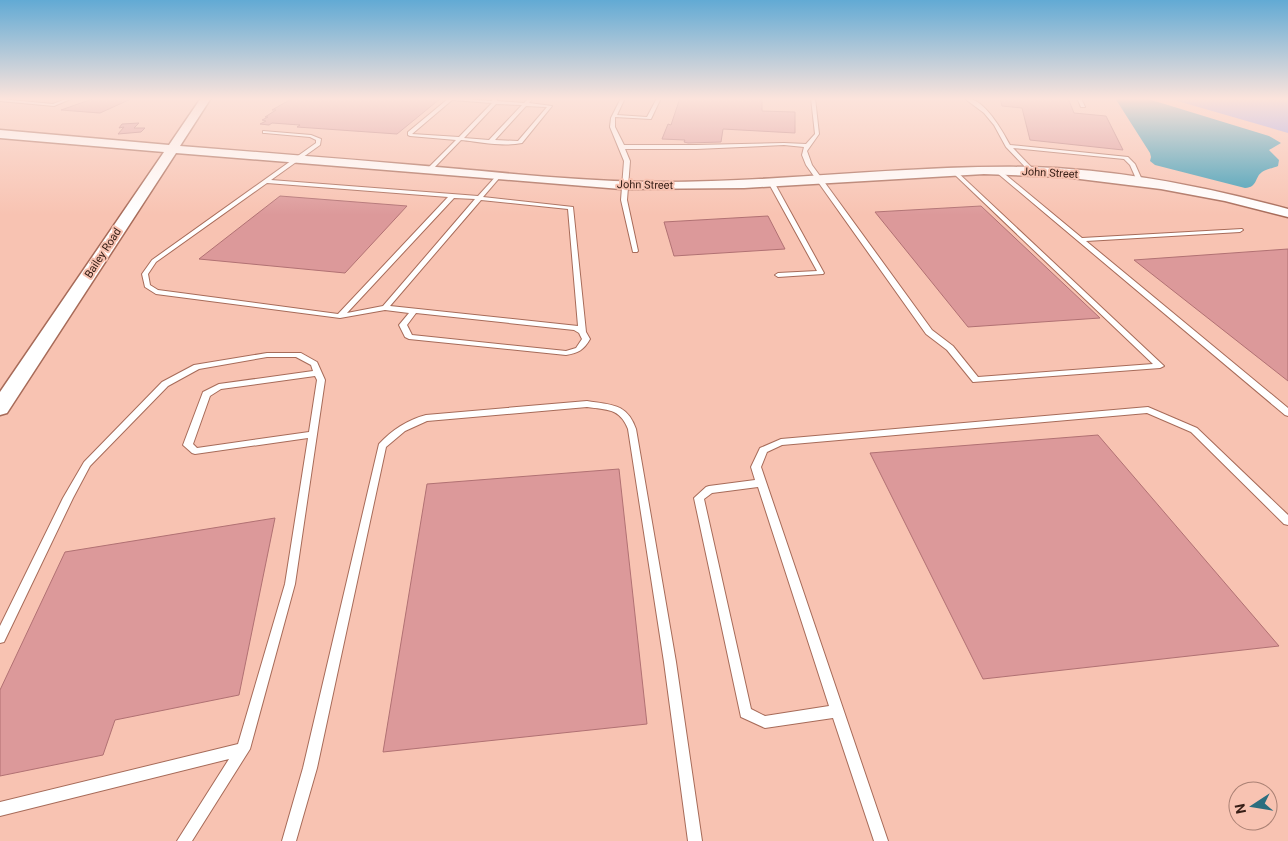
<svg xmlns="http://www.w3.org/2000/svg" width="1288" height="841" font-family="Roboto,sans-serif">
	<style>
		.green { fill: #9aa3ec }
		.water { fill: #399cb6 }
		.building { fill: #dc999a; stroke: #b17173 }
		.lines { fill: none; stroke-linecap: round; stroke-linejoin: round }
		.service-casing { stroke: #a76b59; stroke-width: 2 }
		.tertiary-casing { stroke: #a76b59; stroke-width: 3 }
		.service { fill: #fff; fill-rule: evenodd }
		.tertiary { fill: #fff; fill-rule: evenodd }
		.labels { text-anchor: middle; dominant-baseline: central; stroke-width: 4; stroke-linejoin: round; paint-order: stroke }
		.far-street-label { font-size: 11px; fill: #361e16; stroke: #f8c3b2 }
	</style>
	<rect width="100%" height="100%" fill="#f8c3b2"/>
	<path class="green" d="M1167 98H1288V133Z"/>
	<path class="water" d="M1115 98H1145L1269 136 1281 143 1269 150 1279 160 1278 166C1274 168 1266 169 1262 172 1254 178 1258 187 1245 188L1155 165 1150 161 1151 157 1150 153Z"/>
	<path class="building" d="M95 98H133L100 113 61 110Z
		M293 98H441L397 134 297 127 300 125 272 123 269 125 260 124 266 121 262 120 268 117H265L276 110H272Z
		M680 98H762V111L795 112V133L723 129 721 142 688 143 684 142 685 140 662 139 668 124 671 125Z
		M1000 98H1068L1074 113 1106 116 1123 150 1030 140 1022 108 1002 106Z
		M139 123 134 128H145L141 132 118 134 124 127 119 128 122 124Z
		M280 196 407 206 345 273 199 259Z
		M981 206 1100 318 968 327 875 212Z
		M768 216 785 249 674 256 664 222Z
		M1288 249V381L1134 260Z
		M1098 435 1279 646 983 679 870 453Z
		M619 469 647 724 383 752 427 484Z
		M275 518 239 695 115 720 103 755 0 776V690L65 552Z"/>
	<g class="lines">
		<g class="service-casing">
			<path id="service" d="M68 98H73L54 106 0 101V99L53 104Z
				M449 98 492 101 493 98H497V101L524 103 529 98H533L529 103 552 106 522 143C503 147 480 142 461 140L431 171H427V169L456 140 410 136 408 135V132ZM452 100 492 103 459 137 412 134ZM496 104 522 105 489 140 464 138ZM526 106 547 107 518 141 495 140Z
				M621 98H625L617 115 647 117 657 98H661L651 119 615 117V127L624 145H696L784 143 806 144 815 134 811 98H815L819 134 807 151 812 165 932 330 953 346 978 377 1153 364 953 173 952 172 955 170 1164 366 1160 368 973 382 947 350 926 334 806 165 802 155 804 147 784 145 696 149H625L630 161 627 200 638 251 637 252H633L621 200 624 161 610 127 611 118Z
				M964 98C983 96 1002 130 1010 145L1128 157 1135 164 1143 182 1138 183 1130 165 1124 159 1013 148 1035 171 1030 172 1006 147 994 125 984 113Z
				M1077 98H1081L1085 107H1081Z
				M263 131 311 135 321 139 320 145 271 180 478 196 498 174 501 176 483 197 573 207 586 332 590 339C584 350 578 353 566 355L409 339 405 337 399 325 409 313 385 310 340 318 156 294 145 287 142 274 152 260 316 143V140L310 137 265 133H263ZM267 183 448 197 338 314 158 290 150 285 148 274 156 262ZM454 198 475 199 383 306 347 313ZM481 200 568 209 578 326 390 306ZM416 313 574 330 579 333 582 339 576 348 566 351 412 335 407 325Z
				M996 170H1000L1082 238 1242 229 1243 230 1240 232 1086 241 1288 408V416L1285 415 996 172Z
				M771 180 774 182 824 273 823 274 778 277 775 275 778 273 817 271 768 182Z
				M267 353H301L317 362 325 380 295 584 250 749 192 841H177L229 759 0 816V802L238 744 285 584 308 438 195 454 192 453 183 445 203 392 219 384 313 371 311 365 296 357H267L199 369 168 386 90 466 73 498 4 642 0 643V626L63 498 84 462 162 382 194 365ZM315 376 317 380 309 432 197 448 193 444 210 396 221 389Z
				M587 401C611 405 627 403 636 429L676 662 702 841H688L664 662 628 429C620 408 607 410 587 407L427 421 405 431 386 447 317 768 296 841H282L303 768 379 444C392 430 407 420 426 415Z
				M1148 407 1197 428 1288 515V525L1284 524 1191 432 1147 413 782 445 767 452 761 467 888 841H874L833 718 765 728 741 717 694 498 706 487 709 486 755 480 751 467 760 448 781 439ZM758 487 829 706 765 716 751 709 704 499 712 493Z"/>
		</g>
		<g class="tertiary-casing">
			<path id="tertiary" d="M201 98H211L180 146C270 153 359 160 448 168 515 174 582 181 649 182 776 183 902 165 1029 167 1117 169 1203 186 1288 209V217L1225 201 1161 189 1064 177 984 174 744 188 621 189 176 153 7 413 0 415V392L164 152 0 138V130L169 145Z"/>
		</g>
		<use href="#service" class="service"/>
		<use href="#tertiary" class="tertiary"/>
	</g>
	<linearGradient id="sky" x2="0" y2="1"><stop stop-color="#62aad4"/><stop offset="0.46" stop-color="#fce4dc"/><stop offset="1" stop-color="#fce4dc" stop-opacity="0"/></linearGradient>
	<rect width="1288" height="215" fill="url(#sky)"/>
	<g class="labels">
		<g class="far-street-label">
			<text transform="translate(1050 173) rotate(3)">John Street</text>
			<text transform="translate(645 185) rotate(1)">John Street</text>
			<text transform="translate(103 253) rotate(-57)">Bailey Road</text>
		</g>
	</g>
	<g transform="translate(1253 806) rotate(258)"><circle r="24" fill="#f8c3b2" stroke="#aa8174"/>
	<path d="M0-4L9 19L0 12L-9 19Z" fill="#2b6e7f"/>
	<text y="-8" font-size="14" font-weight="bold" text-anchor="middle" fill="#361e16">N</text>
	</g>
</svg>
